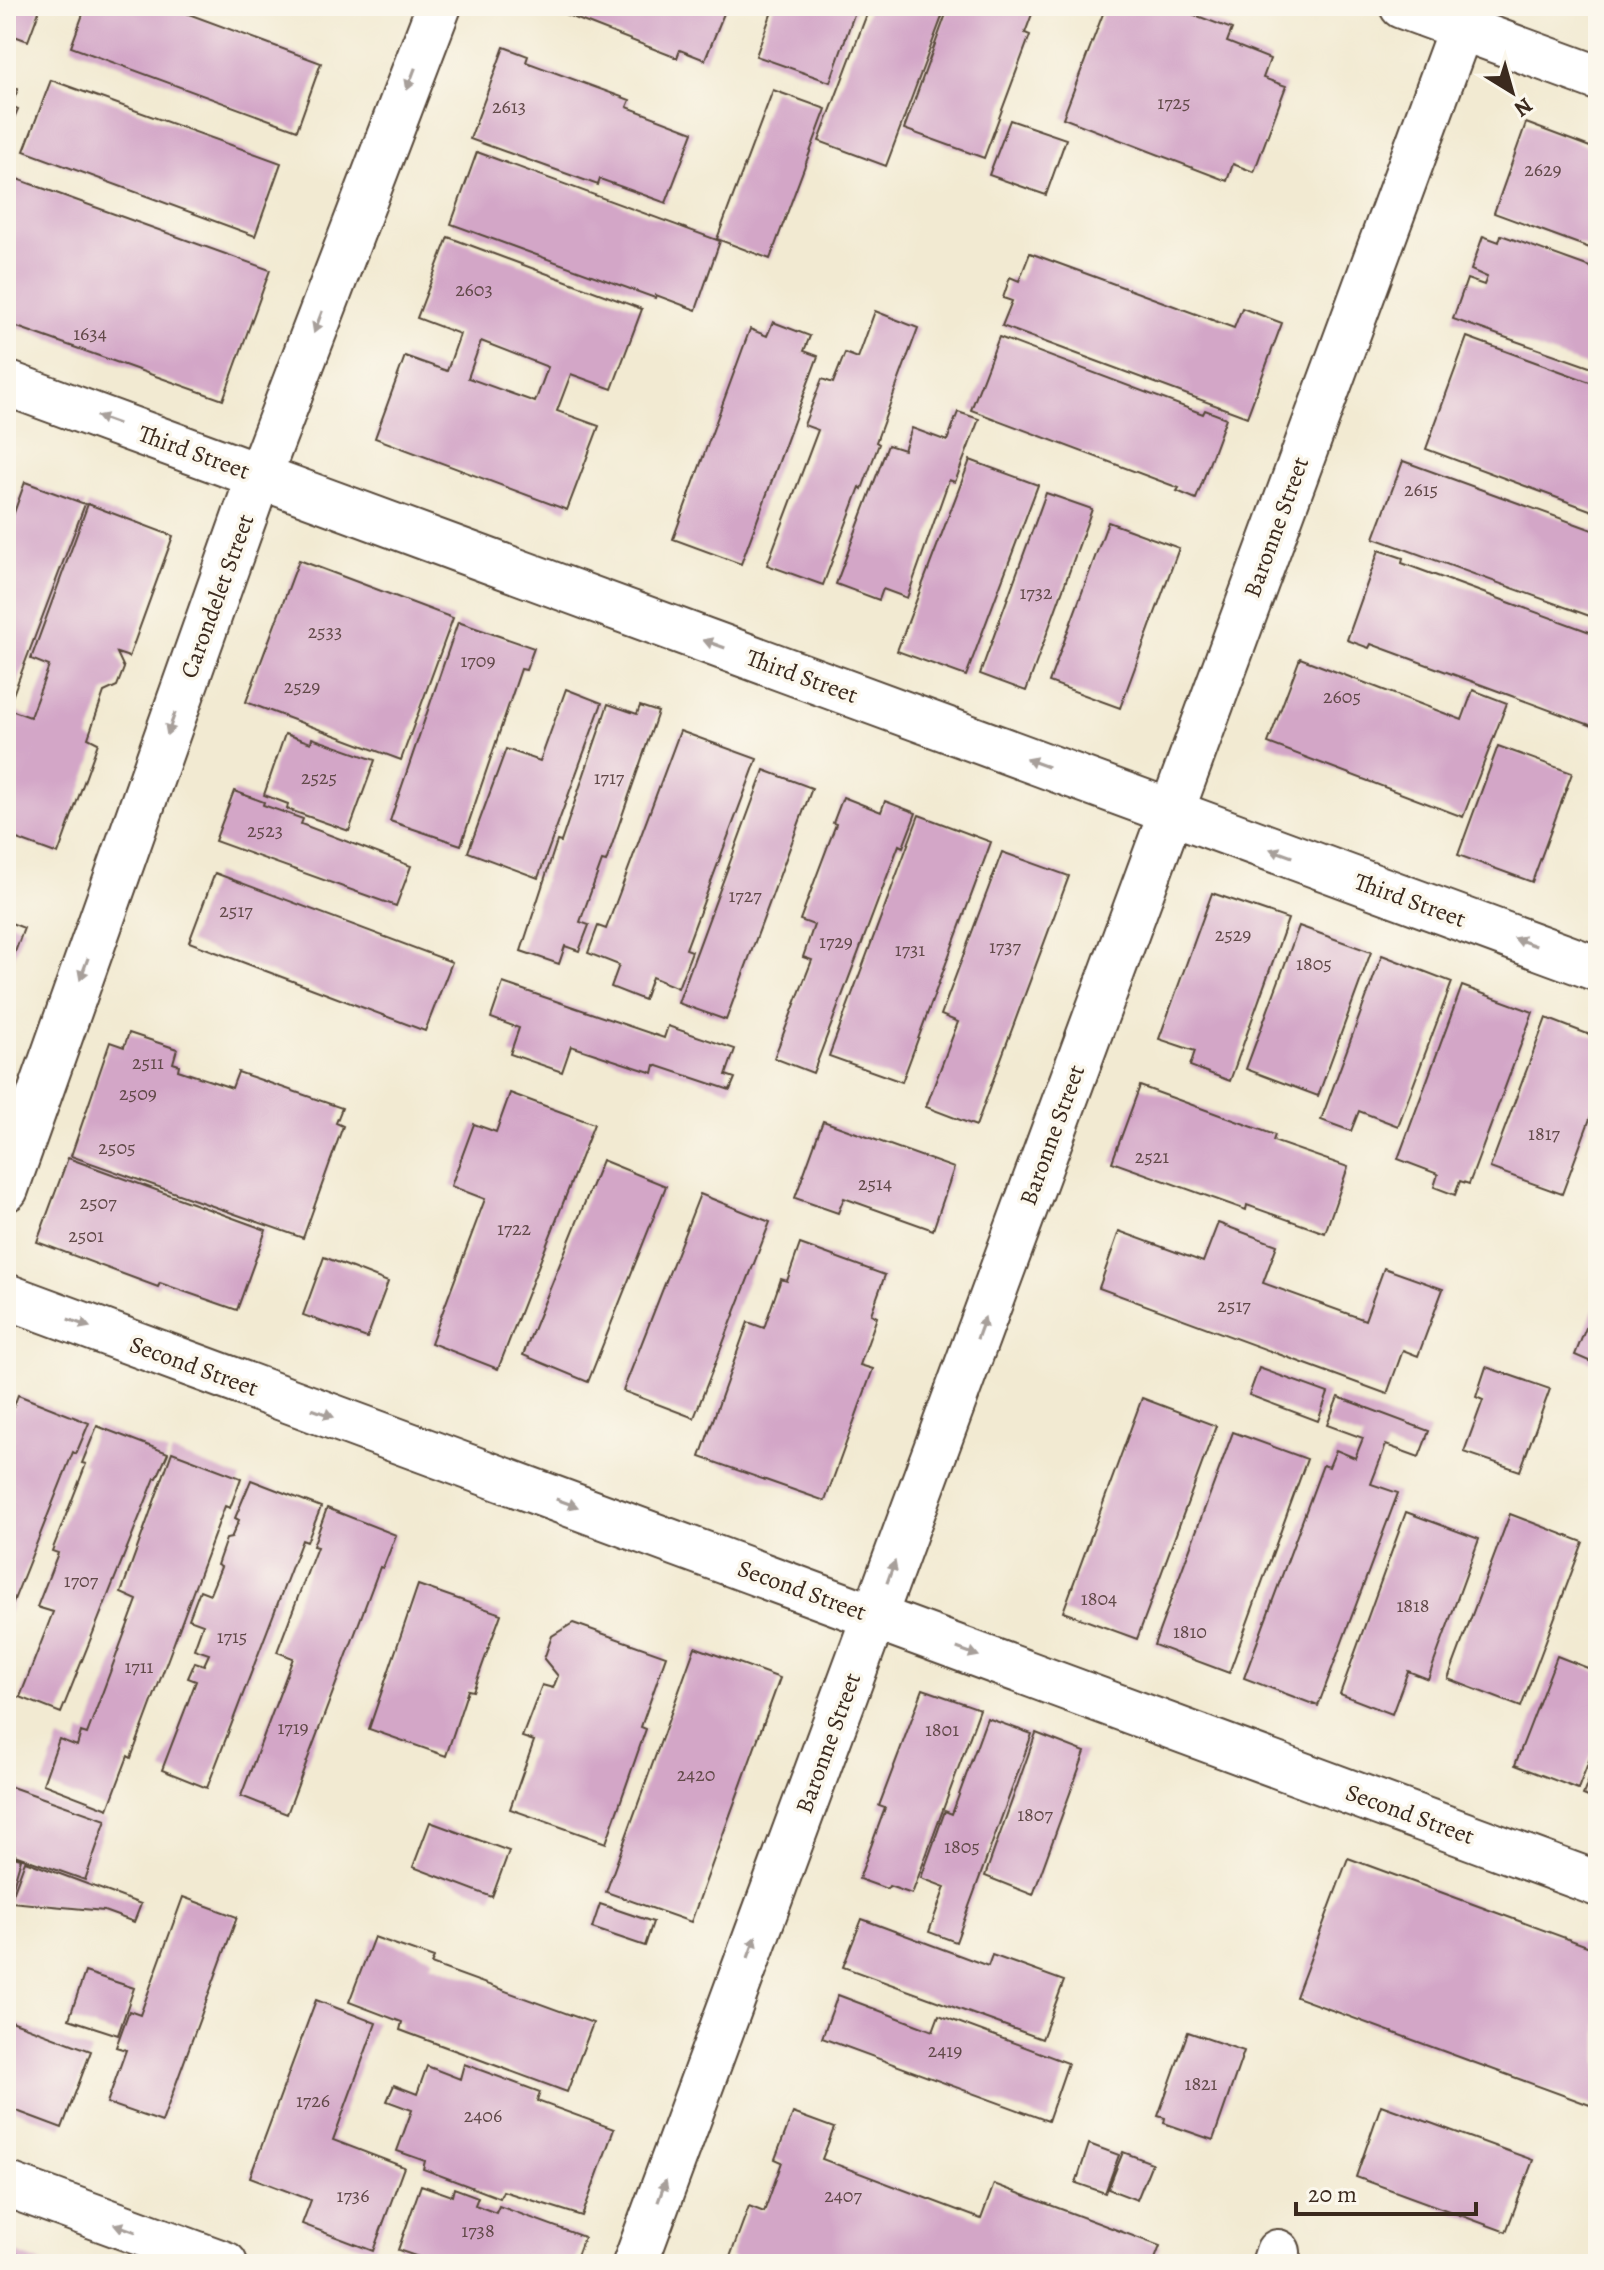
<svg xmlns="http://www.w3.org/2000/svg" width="1604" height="2270" font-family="Alegreya,serif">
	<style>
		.building { fill: #d3a6c7; fill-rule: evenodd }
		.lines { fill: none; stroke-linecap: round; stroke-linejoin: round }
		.minor-casing { stroke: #564739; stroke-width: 48 }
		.minor { stroke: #fff; stroke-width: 44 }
		.oneway { fill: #a79f9a }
		.labels { text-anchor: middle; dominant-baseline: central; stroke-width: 7; stroke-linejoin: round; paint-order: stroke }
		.number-label { font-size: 20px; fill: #614948 }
		.street-label { font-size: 24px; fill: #3b2a1e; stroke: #fbf7ec }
	</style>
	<rect width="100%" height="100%" fill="#fbf7ec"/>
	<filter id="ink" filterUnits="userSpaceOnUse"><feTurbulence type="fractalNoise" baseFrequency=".0125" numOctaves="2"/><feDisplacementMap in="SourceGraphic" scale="16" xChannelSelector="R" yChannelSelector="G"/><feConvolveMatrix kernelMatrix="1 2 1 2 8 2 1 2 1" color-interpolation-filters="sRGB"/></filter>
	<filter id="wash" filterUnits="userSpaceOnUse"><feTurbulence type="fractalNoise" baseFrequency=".006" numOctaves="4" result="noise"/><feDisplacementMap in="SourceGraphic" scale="32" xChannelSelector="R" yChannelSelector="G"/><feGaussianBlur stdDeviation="1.8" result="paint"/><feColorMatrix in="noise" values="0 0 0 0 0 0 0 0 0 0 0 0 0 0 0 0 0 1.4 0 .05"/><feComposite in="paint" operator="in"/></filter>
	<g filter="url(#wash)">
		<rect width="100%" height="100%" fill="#f2ead2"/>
		<g id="blocks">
			<path class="building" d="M13 6H41L28 41 6 33V24Z
				M86 6H167L321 63 297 130 71 47Z
				M544 6H727L705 60 680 50 677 58Z
				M774 6H857L830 82 756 56Z
				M870 6H946L886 166 819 141Z
				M949 6H1035L1025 33 1030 35 984 158 904 129Z
				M1106 6H1171L1232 29 1227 42 1270 59 1263 78 1286 86 1254 172 1233 164 1227 181 1063 118Z
				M504 47 528 56 526 62 630 100 627 107 693 132 666 203 600 179 598 185 470 139Z
				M51 80 281 163 255 236 24 151Z
				M6 85 18 89 11 106 18 109 6 136Z
				M773 90 826 109 770 259 717 239Z
				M1010 120 1066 139 1046 195 989 175Z
				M1526 123 1598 150V251L1494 213Z
				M477 152 720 241 696 310 656 295 655 298 451 224Z
				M6 175 270 270 223 400 6 323Z
				M1501 235 1598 270V370L1453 319 1467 279 1484 285 1487 277 1471 270 1483 236 1499 242Z
				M448 237 642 309 612 389 571 374 557 411 599 426 567 510 375 438 405 356 447 371 460 334 417 318ZM481 341 548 367 535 402 468 378Z
				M1030 253 1234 328 1242 308 1282 323 1247 417 1002 326 1012 301 1003 298 1010 277 1019 281Z
				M875 311 918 328 876 442 879 444 862 489 860 487 823 585 767 565 818 430 804 425 822 379 833 383 845 353 858 358Z
				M773 322 810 336 804 351 818 356 741 564 673 539 750 329 767 336Z
				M999 337 1203 414 1205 410 1226 418 1196 499 1177 491 1179 488 971 410Z
				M1467 337 1598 385V513L1426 449Z
				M958 412 979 419 955 482 949 480 907 598 883 589 879 600 836 584 888 445 904 450 912 428 947 441Z
				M970 460 1038 485 966 676 897 651Z
				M1403 461 1598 532V619L1374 538Z
				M25 482 85 504 6 713V535Z
				M1046 493 1092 509 1026 691 980 674Z
				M88 504 173 536 129 657 117 653 124 668 117 686 104 692 88 738 98 743 58 854 6 835V722L11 710 30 717 49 666 31 659Z
				M1108 522 1179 548 1120 708 1049 682Z
				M1379 550 1403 558 1402 563 1598 635V728L1371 644 1369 648 1347 640Z
				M299 560 453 618 401 760 246 702Z
				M458 622 534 648 526 670 521 669 461 845 390 821Z
				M1300 658 1462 720 1473 690 1507 703 1463 817 1268 743Z
				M566 689 602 703 538 878 468 852 506 749 540 761Z
				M608 704 637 714 640 706 658 712 606 862 602 861 580 922 589 925 579 951 565 946 559 964 521 951 557 841 561 842Z
				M680 731 757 759 686 949 692 951 678 988 652 977 644 1000 611 987 619 965 588 953 598 926 606 929Z
				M285 734 311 743 312 738 375 760 349 831 287 809 288 804 264 795Z
				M1498 746 1572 773 1532 882 1458 855Z
				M764 770 812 788 726 1020 678 1003Z
				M234 791 264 802 263 805 303 819 301 824 411 866 396 906 215 841Z
				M843 797 881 812 885 801 916 813 903 847 899 845 813 1073 774 1058 812 960 803 957 814 925 800 920 836 824 833 823Z
				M919 815 991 842 902 1082 829 1056Z
				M1002 852 1069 876 976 1126 926 1107 958 1022 941 1015Z
				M215 873 452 962 425 1031 189 942Z
				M1212 893 1288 919 1230 1081 1190 1066 1195 1051 1159 1039Z
				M6 921 24 928 6 976Z
				M1299 926 1371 952 1318 1096 1246 1069Z
				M1382 955 1452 982 1398 1126 1359 1111 1351 1131 1321 1120Z
				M503 983 664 1038 668 1026 735 1049 726 1075 735 1078 730 1090 655 1065 653 1073 571 1046 562 1072 510 1054 519 1028 491 1018Z
				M1462 986 1533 1012 1469 1184 1460 1181 1455 1195 1434 1187 1438 1174 1398 1159Z
				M1546 1018 1598 1038V1097L1562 1194 1490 1168Z
				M129 1033 177 1049 173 1063 179 1065 178 1070 232 1088 238 1072 342 1108 336 1123 343 1126 303 1238 71 1156 110 1042 124 1047Z
				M1140 1086 1275 1135 1273 1141 1348 1167 1325 1233 1247 1205 1246 1210 1112 1162Z
				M510 1093 594 1124 498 1369 431 1343 485 1199 451 1186 474 1124 496 1132Z
				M823 1121 954 1168 933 1230 844 1198 838 1213 795 1198Z
				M68 1158 266 1230 237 1310 160 1283 158 1287 37 1242Z
				M602 1160 666 1186 588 1382 523 1355Z
				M700 1194 770 1222 694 1418 623 1391Z
				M1218 1223 1277 1245 1263 1283 1365 1320 1384 1268 1443 1289 1418 1356 1403 1350 1387 1394 1099 1288 1119 1231 1203 1262Z
				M800 1244 885 1275 871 1314 877 1317 860 1365 873 1369 825 1501 700 1457 748 1322 764 1328 781 1279 787 1281Z
				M324 1257 388 1282 367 1338 303 1315Z
				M1598 1298V1365L1575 1355Z
				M1486 1367 1550 1389 1520 1471 1464 1452 1483 1400 1476 1397Z
				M1259 1368 1328 1393 1318 1421 1249 1395Z
				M18 1395 89 1423 76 1454 73 1452 6 1620V1427Z
				M1338 1397 1429 1431 1419 1457 1386 1445 1371 1484 1398 1493 1318 1706 1244 1678 1323 1465 1329 1467 1336 1450 1355 1458 1363 1438 1327 1425Z
				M1142 1398 1216 1426 1137 1639 1063 1612Z
				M97 1426 168 1453 157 1478H155L61 1713 20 1697 53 1612 37 1607 58 1553 52 1551 86 1464 82 1463Z
				M1233 1432 1307 1459 1229 1673 1154 1645Z
				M172 1452 241 1478 230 1508 225 1506 131 1758 128 1756 108 1809 43 1784 59 1739 77 1746 81 1732 87 1734 137 1600 121 1593Z
				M251 1480 321 1507 307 1542 302 1540 207 1788 162 1770 196 1681 188 1678 195 1662 204 1665 209 1654 194 1649 203 1624 189 1619 200 1590 210 1594 221 1567 217 1565 226 1539 231 1538 239 1520 235 1518Z
				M327 1508 396 1535 383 1568 380 1567 287 1814 241 1796 293 1658 277 1652 317 1547 313 1546Z
				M1406 1512 1479 1539 1428 1679 1408 1671 1392 1714 1340 1694Z
				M1510 1514 1583 1542 1521 1707 1448 1679Z
				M418 1585 501 1614 473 1691 468 1690 446 1756 369 1729Z
				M573 1623 666 1656 641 1727 646 1729 606 1843 510 1809 534 1741 522 1737 542 1685 553 1688 558 1676 544 1659 552 1636Z
				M695 1647 780 1678 691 1922 606 1892Z
				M1557 1656 1598 1672V1737L1578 1789 1515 1765Z
				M923 1689 980 1709 912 1894 889 1886 887 1889 859 1879 885 1808 879 1806Z
				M987 1718 1032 1734 956 1942 929 1932 945 1887 921 1878 945 1811 952 1814Z
				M1036 1733 1085 1752 1033 1895 985 1876Z
				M1598 1755V1801L1583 1795Z
				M6 1785 106 1820 85 1880 6 1852Z
				M430 1822 509 1851 492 1897 413 1867Z
				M6 1855 21 1859 9 1900 6 1899Z
				M1348 1858 1598 1950V2108L1296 1997Z
				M25 1861 141 1904 134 1922 104 1911 10 1902Z
				M183 1897 237 1917 162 2122 107 2103 126 2050 116 2047 129 2011 140 2015Z
				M600 1904 653 1922 645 1946 592 1928Z
				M862 1919 988 1966 992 1955 1064 1981 1042 2039 843 1967Z
				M374 1937 434 1958 431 1964 593 2023 567 2092 400 2030 402 2022 349 2002Z
				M85 1972 134 1988 118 2035 69 2019Z
				M838 1995 933 2031 939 2015 1068 2063 1048 2121 822 2038Z
				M316 2000 376 2023 333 2140 404 2167 373 2251 302 2224 311 2200 250 2177Z
				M6 2019 91 2051 62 2128 6 2107Z
				M1188 2032 1244 2051 1213 2140 1164 2123 1165 2118 1158 2116Z
				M464 2064 540 2092 537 2101 614 2129 582 2216 503 2191 500 2198 423 2169 425 2161 397 2151 412 2110 387 2101 394 2085 417 2094 427 2066 460 2079Z
				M1381 2105 1533 2160 1506 2232 1356 2177Z
				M793 2113 834 2128 822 2159 981 2219 994 2184 1160 2246 1153 2264H744L730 2257 749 2206 764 2212 782 2162 775 2159Z
				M1089 2144 1119 2155 1105 2193 1076 2183Z
				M1123 2152 1152 2163 1137 2200 1108 2189Z
				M421 2185 452 2196 454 2188 478 2197 475 2205 496 2213 499 2206 584 2237 574 2264H426L427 2260 398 2250Z
				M9 2250 44 2264H6Z"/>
		</g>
	</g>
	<g filter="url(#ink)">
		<use href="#blocks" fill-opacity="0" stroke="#564739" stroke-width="2"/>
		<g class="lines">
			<g class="minor-casing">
				<path id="minor" d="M1402 6 1598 78
					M6 383 1598 969
					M6 1189 259 476 439 6
					M6 1296 1598 1884
					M6 2184 225 2264
					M635 2264 1469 6
					M1274 2264 1278 2252"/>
			</g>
			<use href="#minor" class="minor"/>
		</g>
		<defs><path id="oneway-solid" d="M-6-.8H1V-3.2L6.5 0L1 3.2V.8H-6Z" transform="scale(2)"/></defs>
		<g class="oneway">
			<use href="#oneway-solid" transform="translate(411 79) rotate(111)"/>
			<use href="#oneway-solid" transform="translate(318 322) rotate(111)"/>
			<use href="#oneway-solid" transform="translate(107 420) rotate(-160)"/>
			<use href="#oneway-solid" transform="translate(714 644) rotate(-160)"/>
			<use href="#oneway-solid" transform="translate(171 724) rotate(110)"/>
			<use href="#oneway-solid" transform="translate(1037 763) rotate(-160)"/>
			<use href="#oneway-solid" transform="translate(1281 853) rotate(-160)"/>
			<use href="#oneway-solid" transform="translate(1525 942) rotate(-160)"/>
			<use href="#oneway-solid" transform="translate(84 969) rotate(110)"/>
			<use href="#oneway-solid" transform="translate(79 1323) rotate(20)"/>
			<use href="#oneway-solid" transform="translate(981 1328) rotate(-70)"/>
			<use href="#oneway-solid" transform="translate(323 1413) rotate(20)"/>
			<use href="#oneway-solid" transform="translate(567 1503) rotate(20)"/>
			<use href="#oneway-solid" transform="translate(891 1572) rotate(-70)"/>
			<use href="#oneway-solid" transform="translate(968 1652) rotate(20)"/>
			<use href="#oneway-solid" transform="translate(752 1947) rotate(-70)"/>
			<use href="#oneway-solid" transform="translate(662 2191) rotate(-70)"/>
			<use href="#oneway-solid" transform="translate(125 2228) rotate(-160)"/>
		</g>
	</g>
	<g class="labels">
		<g class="number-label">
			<text x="1174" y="102">1725</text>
			<text x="509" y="106">2613</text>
			<text x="1543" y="169">2629</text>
			<text x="474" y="289">2603</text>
			<text x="90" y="333">1634</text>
			<text x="1421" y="489">2615</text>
			<text x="1036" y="592">1732</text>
			<text x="325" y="631">2533</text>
			<text x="478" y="660">1709</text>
			<text x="302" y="686">2529</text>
			<text x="1342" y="696">2605</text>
			<text x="319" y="777">2525</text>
			<text x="609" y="777">1717</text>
			<text x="265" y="830">2523</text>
			<text x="745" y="895">1727</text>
			<text x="236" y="910">2517</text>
			<text x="1233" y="934">2529</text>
			<text x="836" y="941">1729</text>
			<text x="1005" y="946">1737</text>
			<text x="910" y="949">1731</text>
			<text x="1314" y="963">1805</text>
			<text x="148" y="1062">2511</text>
			<text x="138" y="1093">2509</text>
			<text x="1544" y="1133">1817</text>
			<text x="117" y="1147">2505</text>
			<text x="1152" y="1156">2521</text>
			<text x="875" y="1183">2514</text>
			<text x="98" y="1202">2507</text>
			<text x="514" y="1228">1722</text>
			<text x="86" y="1235">2501</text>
			<text x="1234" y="1305">2517</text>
			<text x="81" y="1580">1707</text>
			<text x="1099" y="1598">1804</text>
			<text x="1413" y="1605">1818</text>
			<text x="1190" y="1631">1810</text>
			<text x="232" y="1636">1715</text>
			<text x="139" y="1666">1711</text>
			<text x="293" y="1727">1719</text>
			<text x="942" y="1729">1801</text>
			<text x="696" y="1774">2420</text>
			<text x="1035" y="1814">1807</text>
			<text x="962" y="1846">1805</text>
			<text x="945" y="2050">2419</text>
			<text x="1201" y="2083">1821</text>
			<text x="313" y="2100">1726</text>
			<text x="483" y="2115">2406</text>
			<text x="353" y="2195">1736</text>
			<text x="843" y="2195">2407</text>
			<text x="478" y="2230">1738</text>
		</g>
		<g class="street-label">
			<text transform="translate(194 452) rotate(20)">Third Street</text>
			<text transform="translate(1276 527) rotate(-70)">Baronne Street</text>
			<text transform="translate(217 596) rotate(-70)">Carondelet Street</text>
			<text transform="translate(802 676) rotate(20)">Third Street</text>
			<text transform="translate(1410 900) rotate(20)">Third Street</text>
			<text transform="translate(1052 1135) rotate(-70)">Baronne Street</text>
			<text transform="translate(194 1366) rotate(20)">Second Street</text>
			<text transform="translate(802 1590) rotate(20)">Second Street</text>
			<text transform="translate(828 1743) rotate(-70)">Baronne Street</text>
			<text transform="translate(1410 1814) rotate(20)">Second Street</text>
		</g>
	</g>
	<rect width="1604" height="2270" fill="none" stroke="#fbf7ec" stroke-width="32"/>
	<g transform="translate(1512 92) rotate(143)" stroke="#fbf7ec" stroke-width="6" paint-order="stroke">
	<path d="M0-6L14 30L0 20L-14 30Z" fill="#3b2a1e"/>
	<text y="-12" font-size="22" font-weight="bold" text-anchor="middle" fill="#3b2a1e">N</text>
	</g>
	<path d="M1296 2202v12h180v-12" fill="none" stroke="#3b2a1e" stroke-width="4"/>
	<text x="1308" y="2202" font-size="24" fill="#3b2a1e" stroke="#fbf7ec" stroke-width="6" paint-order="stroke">20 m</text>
</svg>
